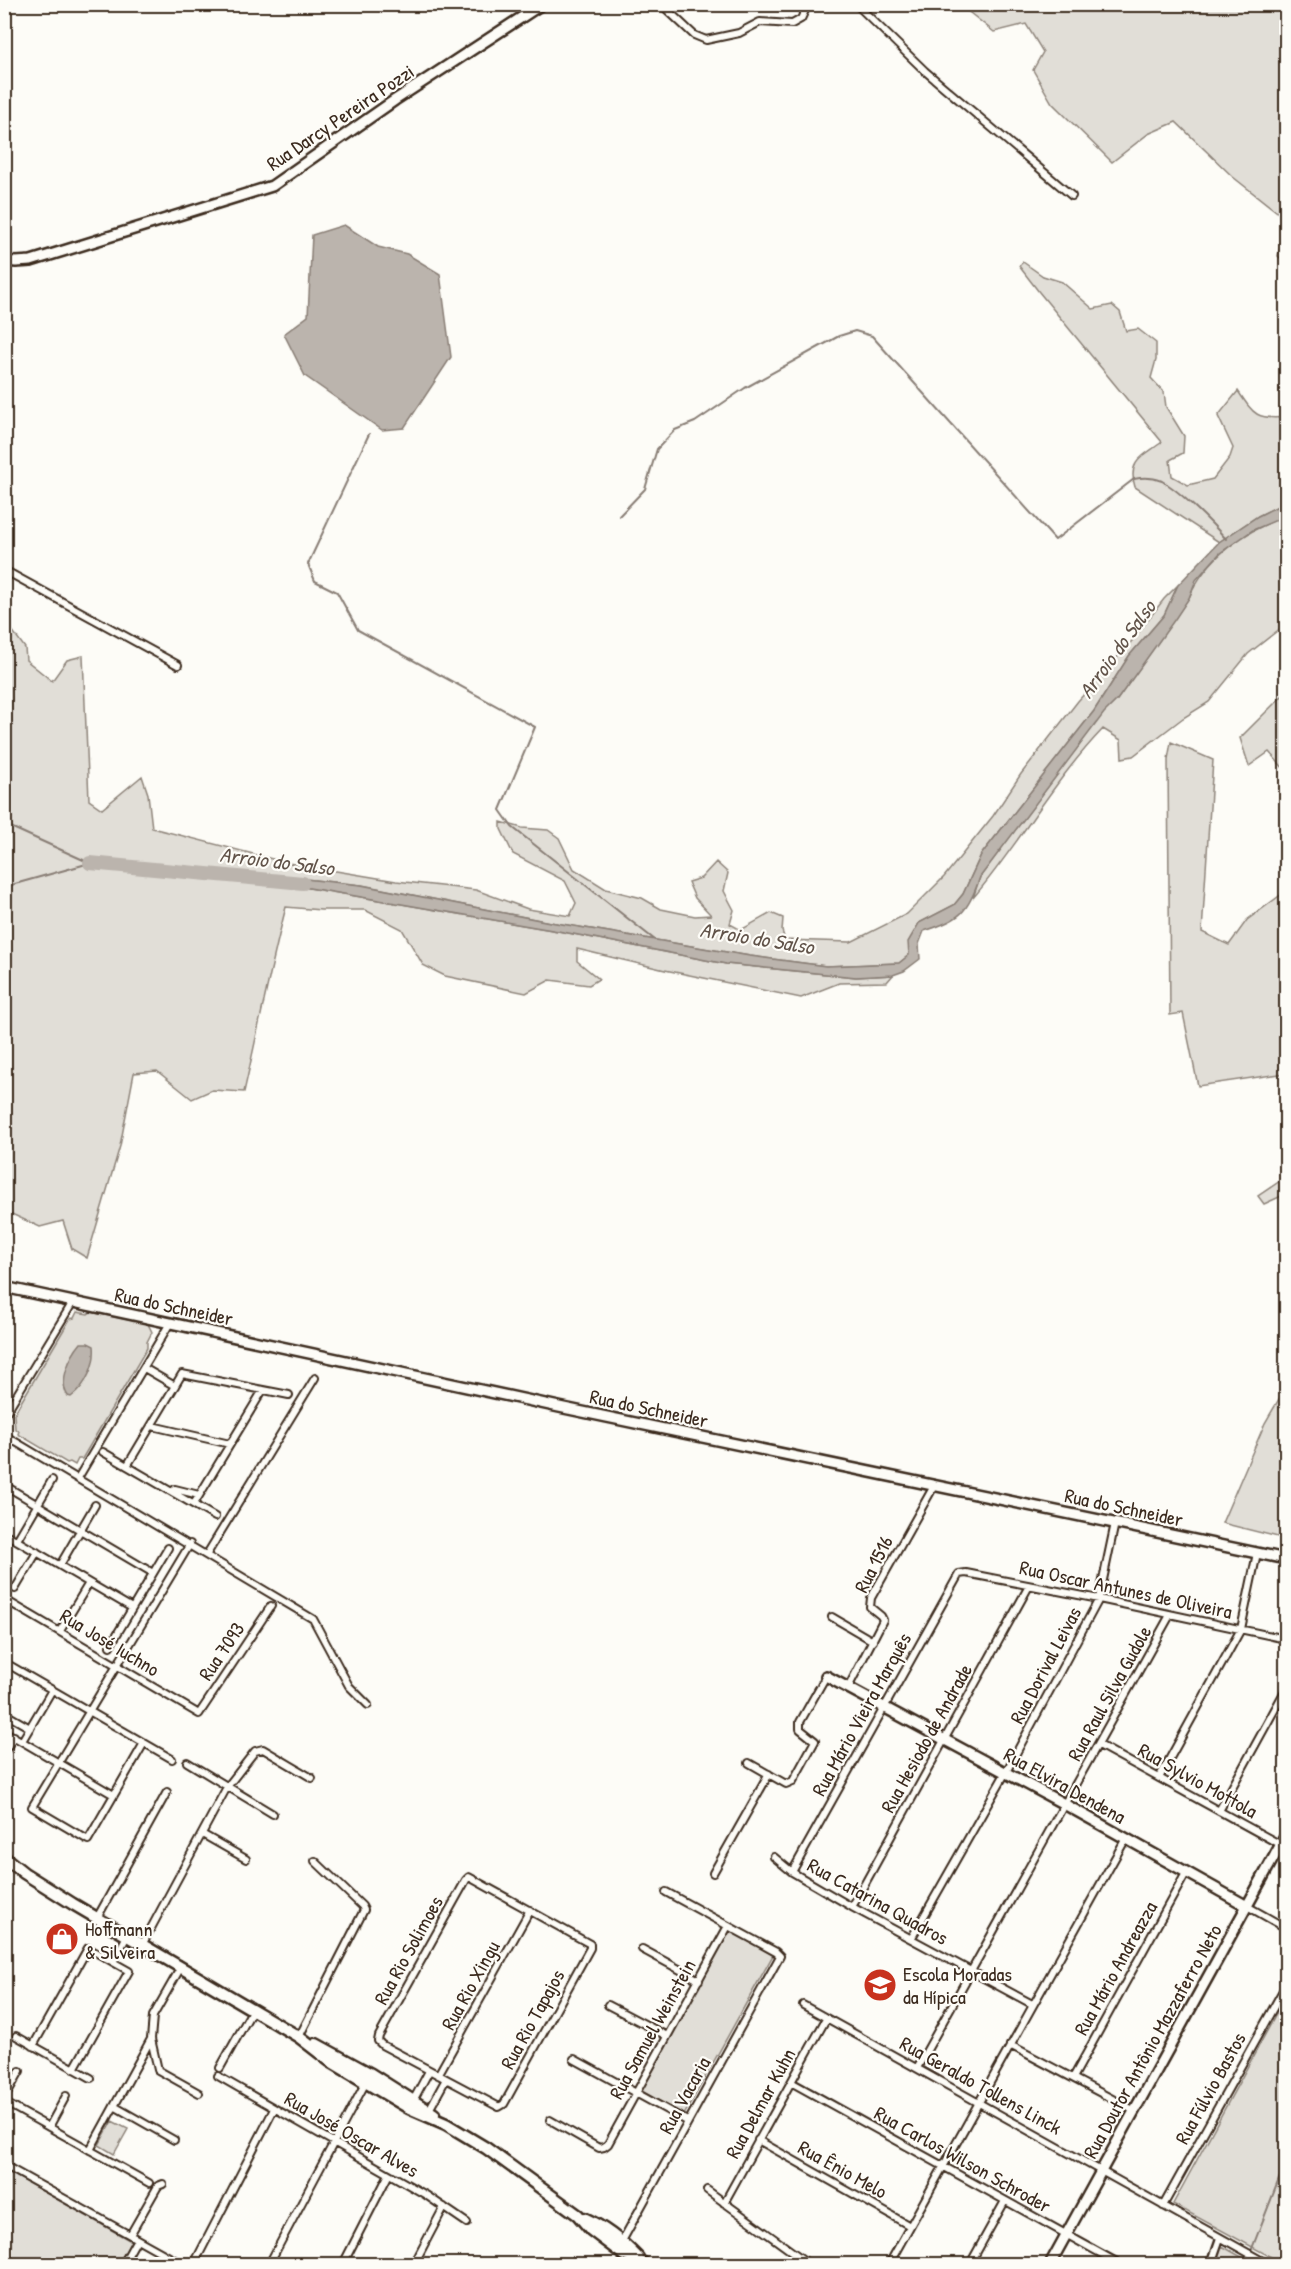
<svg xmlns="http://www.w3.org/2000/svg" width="1291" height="2269" font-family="'Patrick Hand',sans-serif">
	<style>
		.green { fill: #e1ded7; stroke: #8e847a; stroke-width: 1.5 }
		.water { fill: #bbb4ad; stroke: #887d74; stroke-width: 1.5 }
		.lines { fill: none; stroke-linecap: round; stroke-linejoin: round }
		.stream { stroke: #887d74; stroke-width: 2 }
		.river { stroke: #bbb4ad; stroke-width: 14 }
		.street-casing { stroke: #3b2a1e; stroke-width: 10 }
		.secondary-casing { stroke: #3b2a1e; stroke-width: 14 }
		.primary-casing { stroke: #3b2a1e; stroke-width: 15 }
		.street { stroke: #fdfcf7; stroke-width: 6 }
		.secondary { stroke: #fdfcf7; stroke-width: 9 }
		.primary { stroke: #fdfcf7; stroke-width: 10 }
		.labels { text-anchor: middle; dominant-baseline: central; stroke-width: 4.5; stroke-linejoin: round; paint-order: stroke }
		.street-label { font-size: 20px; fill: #3b2a1e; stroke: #fdfcf7 }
		.poi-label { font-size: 20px; fill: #3b2a1e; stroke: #fdfcf7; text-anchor: start }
		.water-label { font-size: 21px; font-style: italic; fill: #615349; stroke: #fdfcf7 }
	</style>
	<rect width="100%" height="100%" fill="#fdfcf7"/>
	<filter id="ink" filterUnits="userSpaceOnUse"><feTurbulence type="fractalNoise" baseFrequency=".0167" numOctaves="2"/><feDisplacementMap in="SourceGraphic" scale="12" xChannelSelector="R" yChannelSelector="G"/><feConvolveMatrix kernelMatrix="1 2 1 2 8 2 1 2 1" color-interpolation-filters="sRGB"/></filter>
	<g filter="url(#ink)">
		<path class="green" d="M960 5H1286V263L1278 256 1286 219 1233 177 1176 122 1148 134 1112 162 1052 103 1033 70 1043 52 1026 24 994 32Z
			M1023 262 1043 276 1062 282 1093 309 1112 305 1120 312 1126 331 1138 329 1156 343V360L1151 378 1164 392 1166 407 1184 436 1183 453 1170 460 1172 476 1188 485 1213 479 1230 457 1233 448 1218 416 1238 391C1254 415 1257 420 1286 417V502L1258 516 1219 542 1135 487C1127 460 1144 456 1162 442L1039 292 1019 266Z
			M1286 516V624L1248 654 1209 702 1183 718 1133 756 1122 758 1121 740 1103 729C1054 780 1019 844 973 898L980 877 1104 712 1117 700 1189 598C1206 557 1246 530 1286 516Z
			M1178 585 1164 615 1129 656 1094 711 981 855 963 894 954 905 919 923 909 955 899 963 826 966 750 956 550 922 362 885 287 877V884L558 931 726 964 856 977 893 975 887 982 839 983 801 998 665 970 577 949V961L599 979 589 985 550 980 526 993 445 976 423 965 402 929 365 910H321L286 907C270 969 258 1031 244 1092L212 1090 192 1099 157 1071 134 1073 120 1146 87 1258 72 1249 63 1221 40 1227 5 1211 4 619 25 648 26 660 52 681 67 660 83 656 89 800 102 809 142 776 148 794 152 828 288 863 396 881 476 890 528 909 570 916 576 903 565 881 513 854 501 829V822L522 828 548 830 559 838 574 869 606 889 642 898 661 909 695 916 711 915 695 898 688 882 701 878 716 862 728 873 724 891 734 910 730 924 741 930 771 913 783 918 782 931 785 940 851 942 907 914 944 877 993 816 1021 774 1078 701 1131 642 1164 599Z
			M1286 692V771L1269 752 1249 766 1240 738Z
			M1171 742 1213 760 1202 932 1229 945 1247 920 1286 891V1073L1198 1086 1183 1013 1170 1015 1168 759Z
			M1286 1177V1194L1264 1204 1258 1196Z
			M77 1312 88 1314 91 1312 148 1324 152 1332 147 1342V1348L82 1459H78L75 1465 70 1462 67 1463 18 1434 19 1431 15 1429 14 1414 70 1319 74 1318Z
			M1286 1387V1539L1222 1523 1265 1423Z
			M729 1930 773 1955 684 2115 640 2090Z
			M1286 1996V2264H1284L1173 2204Z
			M112 2121 128 2129 114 2154 99 2145Z
			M5 2170 131 2241 119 2264H21L5 2256Z
			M1222 2246 1254 2264H1216Z"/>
		<path class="water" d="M344 225 378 247 407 254 440 274 451 357 404 428 382 430 305 376 284 334 308 316 312 235Z
			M1286 502V516L1253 530 1220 553 1196 580 1189 598 1175 619 1117 700 1104 713 980 877C968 913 960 920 924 931L919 944 920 959 904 971 893 975 856 977 726 964 558 931 286 884V877L361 885 550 922 750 956 826 966 899 963 909 955 908 942 919 923 954 905 963 894 981 855 1094 711 1129 656 1164 615 1178 585 1219 542 1258 516Z
			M81 1343H88L94 1346C96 1364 86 1386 71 1397L68 1396C58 1382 70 1356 81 1343Z"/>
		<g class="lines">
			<path class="stream" d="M369 434 308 564 315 581 337 592 358 630 535 727 500 810 512 827 655 940
				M619 516 645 489 657 449 675 430 695 422 745 388 839 336 855 331 872 336 1055 540 1134 479C1144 477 1152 477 1162 481 1180 491 1212 523 1226 539
				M4 824 90 863
				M4 887 90 863
				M1246 2264 1286 2161"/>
			<path class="river" d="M90 863 303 883"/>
			<g class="street-casing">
				<path id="street" d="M661 4 694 35 706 40 739 33 760 22 792 24 801 19 808 4
					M856 4 925 71 1072 196
					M4 570 178 665
					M144 1368 175 1386
					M4 1416 73 1302
					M152 1426 230 1444
					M4 1435 313 1619 349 1686 368 1705
					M103 1452 215 1517
					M127 1466 182 1374 289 1395
					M78 1478 170 1323
					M4 1485 153 1573
					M173 1492 175 1489 199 1495
					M194 1504 263 1390
					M4 1533 132 1608
					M17 1540 52 1480
					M207 1554 315 1378
					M60 1565 95 1505
					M15 1589 37 1552
					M4 1599 199 1714 271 1606
					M832 1617 873 1641
					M60 1631 89 1583
					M110 1646 168 1548
					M11 1666 172 1759
					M849 1686 883 1620 881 1616 870 1607 871 1598 934 1486
					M4 1713 30 1728
					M4 1731 114 1795
					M22 1741 52 1690
					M144 1743 88 1840 32 1807 190 1544
					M1099 1745 1281 1845
					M4 1752 14 1736
					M187 1762 273 1814
					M749 1763 786 1784 793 1781 815 1741 800 1729V1722L826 1676
					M1159 1778 1241 1629 1257 1553
					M1219 1811 1286 1689
					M202 1834 246 1859
					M774 1857 792 1872 852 1907 1032 2004
					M792 1872 959 1574 966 1573 1099 1599 1286 1639
					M713 1873 769 1774
					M469 1877 590 1944V1948L504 2104 499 2107 382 2045 378 2041 379 2036 466 1880Z
					M1247 1906 1286 1928
					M852 1907 1029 1586
					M97 1918 167 1792
					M911 1939 1006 1772 1099 1599 1115 1523
					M142 1945 227 1787 255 1751 263 1749 312 1778
					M642 1949 699 1980
					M113 1962 127 1936
					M181 1967 153 2016 151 2039 158 2070 199 2093
					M608 2005 667 2036
					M803 2005 1268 2264
					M16 2036 91 2078
					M299 2037 364 1910 362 1906 315 1861
					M1010 2045 1133 2110
					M33 2046 88 1948 129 1971 74 2069
					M574 2059 687 2121
					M220 2068 253 2009
					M917 2068 1170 1615
					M438 2075 530 1910
					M218 2076 426 2195 467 2223
					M1073 2078 1186 1873
					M791 2082 1120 2264
					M4 2099 20 2071
					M414 2099 429 2071
					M4 2102 149 2183
					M114 2106 174 2140
					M429 2110 446 2079
					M550 2120 599 2148 604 2147 608 2144 728 1926
					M49 2127 66 2096
					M758 2140 910 2226
					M90 2150 151 2039
					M4 2165 182 2264
					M707 2190 809 2264
					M724 2203 826 2019
					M1163 2206 1286 1985
					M130 2235 158 2186 163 2184
					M621 2243 780 1956 776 1952 666 1892
					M4 2261 12 2264
					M123 2264 137 2239
					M194 2264 274 2109
					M269 2264 366 2082
					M343 2264 389 2174
					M414 2264 444 2207
					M889 2264 1125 1840
					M970 2264 1005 2201
					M1211 2264 1220 2238"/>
			</g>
			<g class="secondary-casing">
				<path id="secondary" d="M4 261 16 262 31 261 272 186 395 100 542 4
					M4 1287 559 1407 1286 1559
					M826 1676 1066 1805 1247 1906
					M1050 2264 1286 1835"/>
			</g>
			<g class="primary-casing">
				<path id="primary" d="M4 1857 24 1873 73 1904 299 2037 330 2061 409 2108 446 2124 486 2148 578 2215 591 2230 624 2255 643 2263
					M316 2044 371 2074 434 2114
					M584 2218C604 2227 623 2242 638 2258"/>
			</g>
			<use href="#street" class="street"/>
			<use href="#secondary" class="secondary"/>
			<use href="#primary" class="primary"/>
		</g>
	</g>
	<defs>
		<g id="shop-disc" transform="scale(1.725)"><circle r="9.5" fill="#c8321e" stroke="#fdfcf7"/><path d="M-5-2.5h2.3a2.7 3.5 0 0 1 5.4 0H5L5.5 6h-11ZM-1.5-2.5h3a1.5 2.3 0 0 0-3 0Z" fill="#fff"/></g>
		<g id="school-disc" transform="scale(1.725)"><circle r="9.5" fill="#c8321e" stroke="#fdfcf7"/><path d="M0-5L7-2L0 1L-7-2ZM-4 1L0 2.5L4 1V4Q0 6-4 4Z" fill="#fff"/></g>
	</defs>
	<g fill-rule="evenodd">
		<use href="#shop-disc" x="62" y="1939"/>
		<use href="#school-disc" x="880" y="1985"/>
	</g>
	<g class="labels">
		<g class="street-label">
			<text transform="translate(340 117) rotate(-34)">Rua Darcy Pereira Pozzi</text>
			<text transform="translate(174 1306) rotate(12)">Rua do Schneider</text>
			<text transform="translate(649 1408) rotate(12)">Rua do Schneider</text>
			<text transform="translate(1124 1507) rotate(12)">Rua do Schneider</text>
			<text transform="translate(873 1564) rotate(-63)">Rua 1516</text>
			<text transform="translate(1126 1589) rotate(12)">Rua Oscar Antunes de Oliveira</text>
			<text transform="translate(110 1642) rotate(31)">Rua José Iuchno</text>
			<text transform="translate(221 1651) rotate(-56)">Rua 7093</text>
			<text transform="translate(1045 1665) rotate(-62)">Rua Dorival Leivas</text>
			<text transform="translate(1109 1693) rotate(-61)">Rua Raul Silva Gudole</text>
			<text transform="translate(861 1714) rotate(-61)">Rua Mário Vieira Marquês</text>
			<text transform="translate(926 1738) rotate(-61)">Rua Hesiodo de Andrade</text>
			<text transform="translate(1198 1780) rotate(29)">Rua Sylvio Mottola</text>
			<text transform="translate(1065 1785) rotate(29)">Rua Elvira Dendena</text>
			<text transform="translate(878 1901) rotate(29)">Rua Catarina Quadros</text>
			<text transform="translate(408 1950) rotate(-61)">Rua Rio Solimoes</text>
			<text transform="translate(1115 1968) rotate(-61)">Rua Mário Andreazza</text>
			<text transform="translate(470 1985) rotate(-61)">Rua Rio Xingu</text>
			<text transform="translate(532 2019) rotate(-61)">Rua Rio Tapajos</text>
			<text transform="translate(652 2029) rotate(-61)">Rua Samuel Weinstein</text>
			<text transform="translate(1152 2041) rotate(-61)">Rua Doutor Antônio Mazzaferro Neto</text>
			<text transform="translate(981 2085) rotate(29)">Rua Geraldo Tollens Linck</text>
			<text transform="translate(1210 2088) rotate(-61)">Rua Fúlvio Bastos</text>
			<text transform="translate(684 2095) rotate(-61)">Rua Vacaria</text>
			<text transform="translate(760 2103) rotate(-61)">Rua Delmar Kuhn</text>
			<text transform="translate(352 2134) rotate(30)">Rua José Oscar Alves</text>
			<text transform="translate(963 2159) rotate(29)">Rua Carlos Wilson Schroder</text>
			<text transform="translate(843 2169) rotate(29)">Rua Ênio Melo</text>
		</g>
		<g class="poi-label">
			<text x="85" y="1928">Hoffmann<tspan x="85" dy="23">&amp; Silveira</tspan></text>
			<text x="903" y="1973">Escola Moradas<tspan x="903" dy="23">da Hípica</tspan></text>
		</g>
		<g class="water-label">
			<text transform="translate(1117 649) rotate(-54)">Arroio do Salso</text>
			<text transform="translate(277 861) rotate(7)">Arroio do Salso</text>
			<text transform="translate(757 938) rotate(9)">Arroio do Salso</text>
		</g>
	</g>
	<rect width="1291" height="2269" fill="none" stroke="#fdfcf7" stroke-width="24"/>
	<rect x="12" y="12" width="1267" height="2245" fill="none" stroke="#3b2a1e" stroke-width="2" filter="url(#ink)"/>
</svg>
